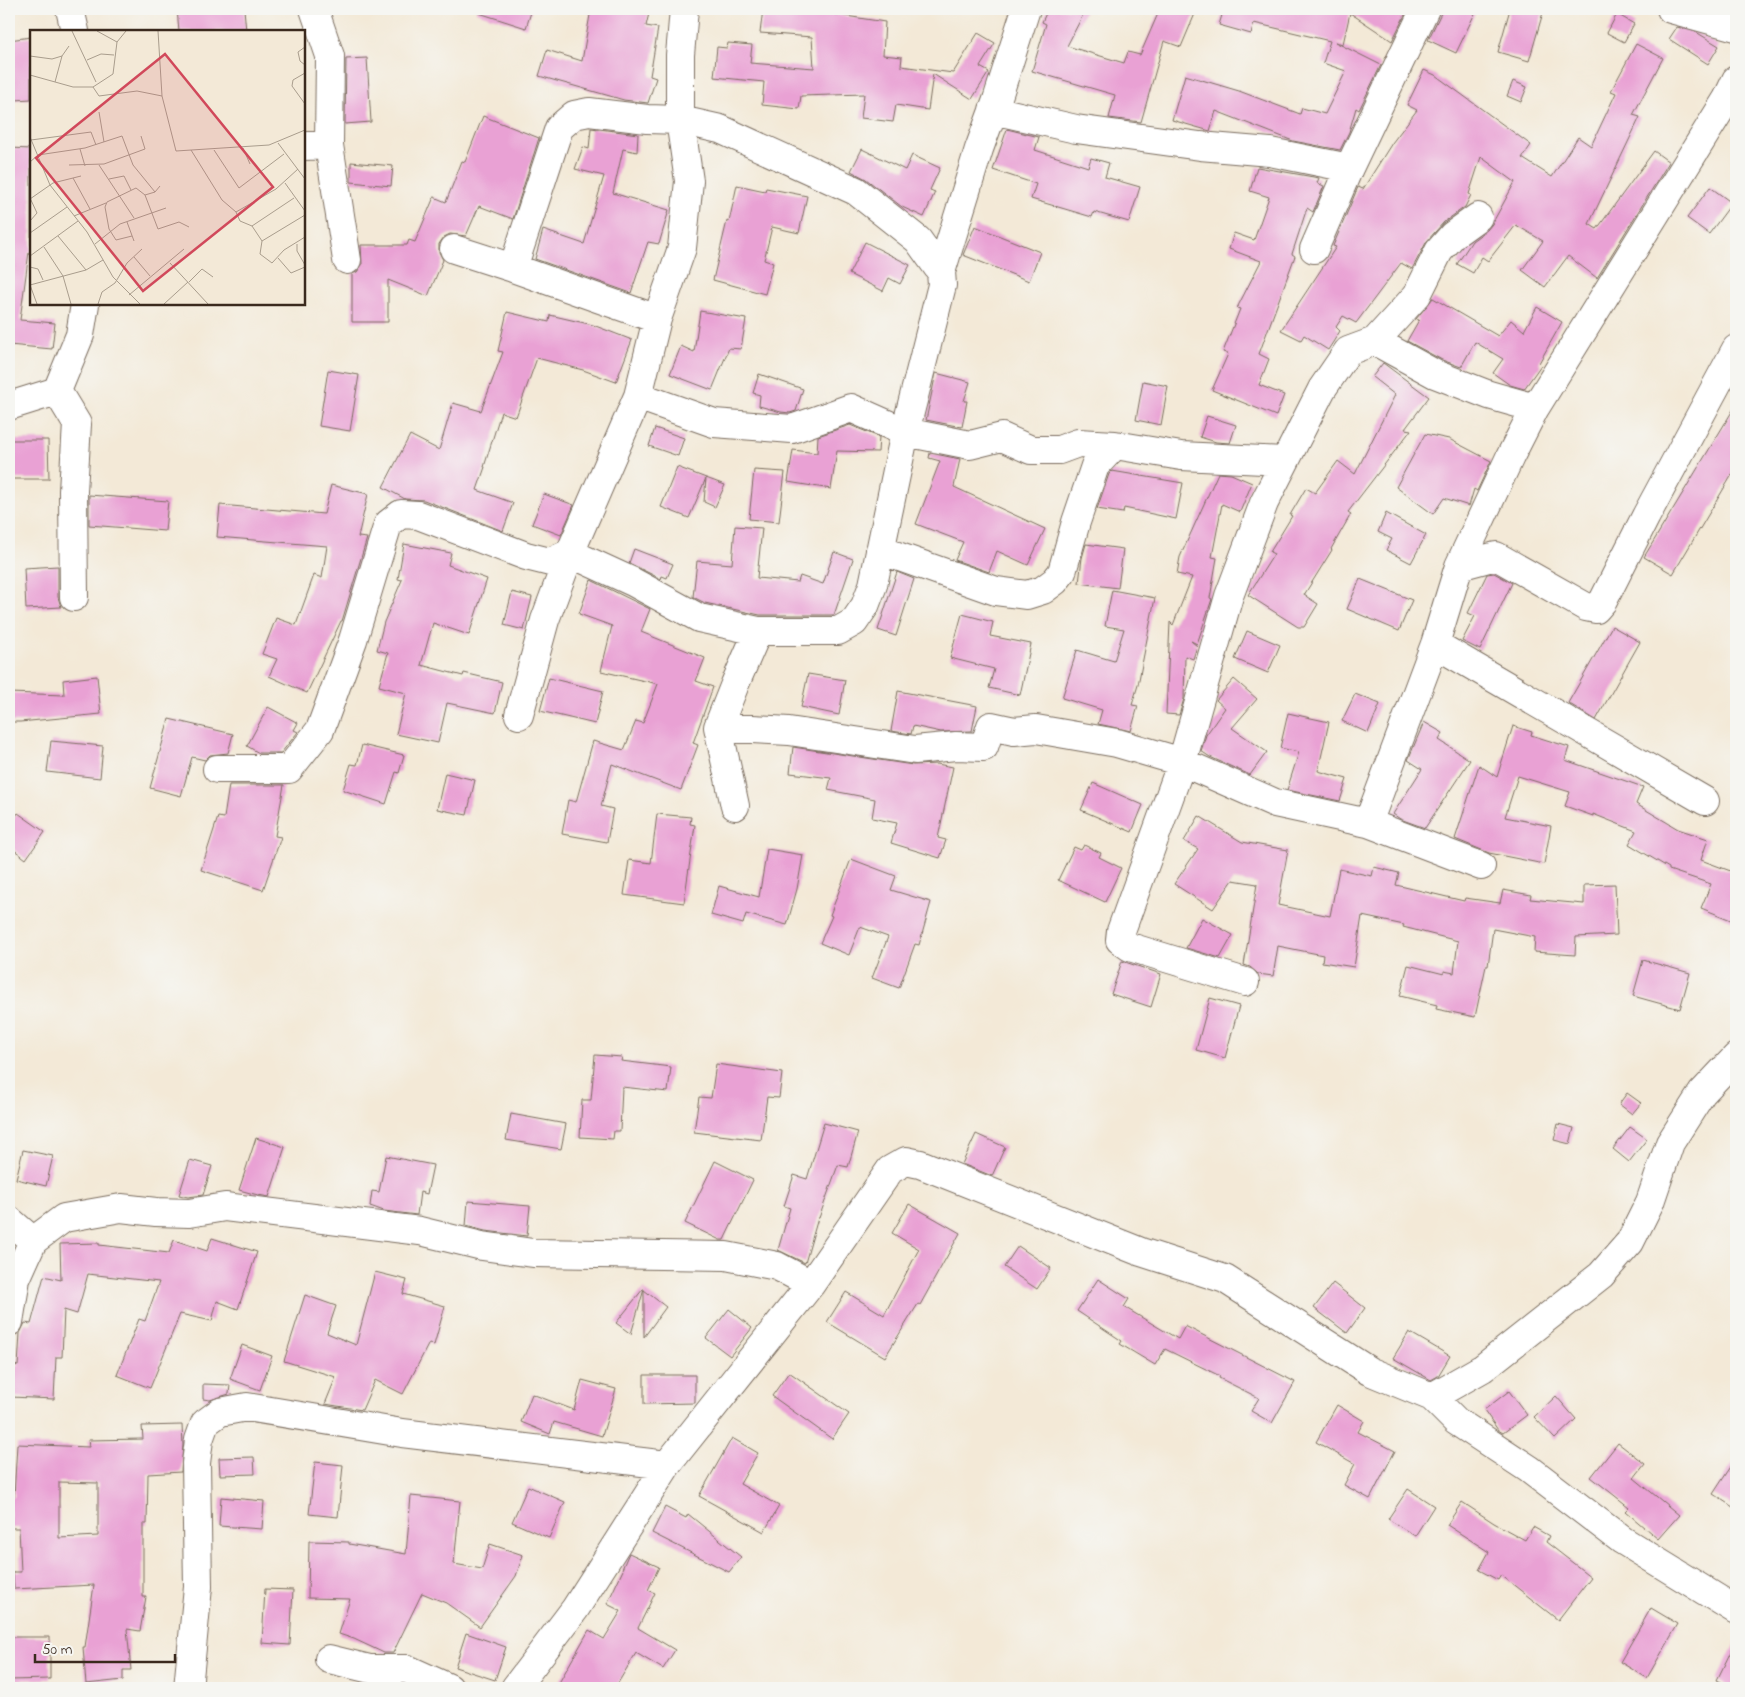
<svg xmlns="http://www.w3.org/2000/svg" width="1745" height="1697" font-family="'Indie Flower',sans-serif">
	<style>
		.building { fill: #e9a1d4; fill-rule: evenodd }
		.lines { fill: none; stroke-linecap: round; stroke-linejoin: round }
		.minor-casing { stroke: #7b6d5f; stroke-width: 30 }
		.minor { stroke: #fff; stroke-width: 28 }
		.inset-road { fill: none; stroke: #a99d8d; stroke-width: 1 }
		.view { fill: #d1495b; fill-opacity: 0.15; stroke: #d1495b; stroke-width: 2.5 }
		.inset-edge { fill: none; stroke: #3b2a1e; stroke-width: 2.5 }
	</style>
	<rect width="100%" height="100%" fill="#f6f6f2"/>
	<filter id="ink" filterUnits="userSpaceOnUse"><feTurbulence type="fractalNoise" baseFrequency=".02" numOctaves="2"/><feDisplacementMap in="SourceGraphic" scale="10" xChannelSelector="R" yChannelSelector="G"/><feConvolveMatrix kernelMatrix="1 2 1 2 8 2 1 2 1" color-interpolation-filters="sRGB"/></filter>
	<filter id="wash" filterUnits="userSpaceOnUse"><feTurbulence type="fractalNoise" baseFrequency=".0096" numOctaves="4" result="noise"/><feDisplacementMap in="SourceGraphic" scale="20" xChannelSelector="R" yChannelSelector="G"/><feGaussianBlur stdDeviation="1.12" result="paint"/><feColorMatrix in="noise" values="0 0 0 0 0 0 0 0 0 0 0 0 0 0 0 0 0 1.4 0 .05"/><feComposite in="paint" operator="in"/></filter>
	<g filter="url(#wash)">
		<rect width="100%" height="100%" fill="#f3e9d7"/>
		<g id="blocks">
			<path class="building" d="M177 9H244L246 31H179Z
				M476 9H532L526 28 476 12Z
				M591 9H650L646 26 658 28 650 76 656 78 648 103 624 100 539 76 547 50 582 61Z
				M763 9H800L885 22 883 55 902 57 901 66 953 73 978 33 995 43 980 67 989 72 972 99 933 74 928 110 896 105 893 122 861 118 864 94 801 96 799 109 762 105 764 82 714 77 717 47 727 48 728 43 752 45 750 63 814 68 812 37 760 33Z
				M1048 9H1086L1067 46 1124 63 1128 52 1140 55 1160 9H1197L1181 47 1164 41 1141 122 1109 118 1115 95 1032 71 1046 24 1042 22Z
				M1220 9H1408L1392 41 1350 13 1343 44 1335 42 1381 65 1359 110 1356 108 1349 132 1340 150 1293 141 1216 111 1210 131 1172 120 1185 75 1239 91 1300 114 1302 108 1325 114 1346 71 1323 63 1330 41 1254 23 1251 34 1219 25 1222 15 1220 14Z
				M1443 9H1477L1456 53 1428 40Z
				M1510 9H1544L1529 61 1498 52Z
				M1617 14 1634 24 1624 42 1607 33Z
				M1677 27 1696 32 1719 46 1708 64 1669 39Z
				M31 37V99L15 100 14 93 9 94V40Z
				M1636 44 1663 58 1633 115 1640 117 1589 224 1597 229 1654 151 1669 162 1597 278 1568 256 1545 287 1522 270 1543 241 1516 225 1488 261 1482 257 1473 273 1457 264 1472 241 1487 230 1492 224 1515 182 1481 157 1469 194 1471 195 1465 207 1444 222 1427 241 1412 269 1401 263 1356 323 1343 316 1336 327 1340 331 1328 350 1304 335 1301 340 1281 330 1336 247 1333 246 1358 187 1363 189 1392 143 1417 110 1407 105 1424 70 1435 75 1531 145 1522 158 1552 177 1578 137 1591 146 1616 93 1611 91Z
				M367 58 371 122 345 124 346 59Z
				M1513 81 1527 87 1521 102 1507 96Z
				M483 116 539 138 513 219 479 206 466 236 450 234 444 237 439 244V252L443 260 428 296 388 280V322H352V274L357 272 362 265 361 245H407L409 240 415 242 434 197 446 202 462 161 465 162Z
				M591 128 638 134 637 152 623 149 613 193 669 210 659 244 648 242 631 293 535 259 543 230 584 244 604 176 575 169 583 147 589 149Z
				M1007 129 1039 137 1035 150 1088 167 1091 158 1109 163 1105 177 1140 187 1129 222 1094 212 1092 217 1031 199 1036 184 993 170Z
				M9 148 31 149V252H29L20 320 55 323 52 349 9 345Z
				M862 149 905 170 912 155 940 168 930 190 935 192 924 217 902 207 866 179 851 171Z
				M351 162 393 166 391 186 351 182Z
				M1257 167 1319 178 1317 183 1324 186 1313 212 1307 208 1292 254 1295 256 1259 354 1269 359 1259 385 1284 395 1276 416 1212 390 1228 354 1223 352 1240 309 1237 308 1261 261 1229 249 1234 233 1254 240 1269 197 1250 191Z
				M737 185 765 191 766 188 807 196 799 233 772 227 764 260 773 263 765 294 713 280 727 221 729 222Z
				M1710 187 1732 203 1709 234 1687 218Z
				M975 226 1040 252 1029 281 963 255Z
				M865 242 910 265 900 284 889 278 883 291 849 274Z
				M1433 298 1498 336 1511 320 1524 331 1537 307 1562 322 1539 363 1541 365 1524 389 1510 385 1493 373 1503 359 1475 342 1461 367 1442 360 1407 341 1419 320 1416 319Z
				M700 311 746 319 741 349 729 348 712 390 670 374 681 346 694 352Z
				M507 312 549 322 550 315 593 325 632 340 616 382 583 370 537 358 516 417 501 412 484 467H485L477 490 513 503 503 531 424 500 405 499 383 487 410 435 439 450 453 403 481 411 503 352 498 351Z
				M1383 363 1429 397 1405 429 1411 430 1348 512 1351 514 1331 549 1332 550 1304 595 1318 604 1304 627H1298L1248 595 1274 554 1270 552 1292 516 1290 515 1306 488 1315 493 1338 461 1355 474 1395 395 1372 377Z
				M328 370 359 375 350 431 319 426Z
				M936 373 970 382 964 401H967L962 427 926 420Z
				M759 374 803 389 796 411 790 413 781 412 759 406 760 395 753 393Z
				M1143 381 1168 386 1161 425 1136 420Z
				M1736 405V468L1673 574 1644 557Z
				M1207 416 1236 425 1230 443 1216 442 1200 437Z
				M850 425 879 437 878 452 837 451 831 489 788 482 793 450 817 453 818 436Z
				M655 428 684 438 678 456 649 446Z
				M1425 434 1449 439 1491 461 1477 491 1474 489 1469 506 1444 498 1433 514 1396 487Z
				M9 440H48L49 479H10Z
				M930 453 960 459 954 487 1045 529 1028 565 997 551 989 572 955 560 963 542 916 524 940 461 929 458Z
				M677 467 706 478 689 518 661 507Z
				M754 470 785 472 779 522 749 519Z
				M1112 471 1183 483 1176 519 1124 508 1123 513 1097 509 1109 474Z
				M1218 473 1231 474 1252 483 1240 512 1222 504 1212 557 1217 558 1210 598 1212 599 1197 644 1191 641 1197 646 1193 659 1185 656 1184 699 1179 715 1166 714 1170 622 1173 625 1192 577 1177 574 1180 557Z
				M706 478 725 485 715 507 704 502Z
				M331 485 368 494 358 537 367 538 342 621H341L307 693 269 676 277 659 262 654 276 618 296 625 314 575 322 578 327 546 217 537 220 505 324 514Z
				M544 494 574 505 561 535 532 524Z
				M89 495 168 501 165 531 89 525Z
				M1386 513 1426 535 1411 563 1386 550 1392 539 1378 532Z
				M735 526 762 528 757 578 798 582 800 576 823 584 834 552 853 559 834 615H760L705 603 693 597 697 561 732 564Z
				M404 544 451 553 448 565 487 579 469 635 433 623 421 665 463 676 464 673 502 682 495 713 447 703 438 743 396 734 406 693 379 686 388 653 377 650 384 622 402 580 398 579Z
				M1086 544 1123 549 1118 588 1079 583 1082 558Z
				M634 549 673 564 667 578 662 576 661 579 629 563Z
				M58 566V597L61 607 26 609 24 568Z
				M897 572 914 579 896 636 878 630Z
				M1494 573 1512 583 1480 650 1462 641 1475 616 1468 613 1487 574Z
				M1360 579 1412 600 1399 631 1347 609Z
				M591 580 650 609 641 632 705 658 696 681 713 687 693 743 698 745 681 790 612 764 601 806 613 809 607 842 562 834 568 800 576 802 593 741 624 750 636 721 643 723 658 684 601 671 612 626 579 614Z
				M1112 590 1155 598 1138 685 1132 705 1138 706 1131 731 1098 724 1102 710 1062 698 1077 650 1114 661 1124 629 1105 626Z
				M512 592 532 597 524 630 504 625Z
				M962 614 993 622 990 636 1031 644 1020 695 989 688 994 669 950 658Z
				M1612 626 1640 642 1596 720 1568 703Z
				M1247 631 1280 645 1268 673 1235 659Z
				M808 674 845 680 839 715 801 707Z
				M97 676 101 714 20 722H9V693L64 695 63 680Z
				M549 678 603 691 595 724 540 711Z
				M1234 679 1257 699 1232 728 1267 752 1250 775 1210 757 1201 751 1206 735 1225 708 1216 700Z
				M898 691 977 706 972 731 941 732 913 726 911 734 891 731Z
				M1355 694 1380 704 1368 733 1342 721Z
				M268 707 298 723 294 730 298 732 281 753H259L247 746Z
				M1288 713 1329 722 1318 771 1347 779 1340 801 1287 790 1299 752 1280 748Z
				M169 719 233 734 228 753 210 755 205 760 192 757 181 796 150 788Z
				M1424 722 1443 733 1439 740 1470 760 1425 828 1400 819 1393 814 1422 769 1408 760Z
				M1513 726 1532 732 1531 735 1569 747 1565 760 1643 787 1636 804 1678 829 1708 839 1701 860 1736 873V922L1701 908 1711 884 1669 870V868L1629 844 1636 831 1593 814V816L1565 806 1570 792 1518 776 1505 817 1551 826 1544 864 1489 853 1455 839 1479 765 1497 777Z
				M51 741 103 746 100 778 47 772Z
				M362 745 404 755 399 773 396 772 386 804 343 790 351 764 357 765Z
				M793 747 913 765 937 764 953 767 938 838 946 840 940 858 891 843 897 823 872 818 875 799 828 790 831 778 790 773Z
				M445 773 475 780 467 815 437 809Z
				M1093 783 1143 805 1132 832 1081 810Z
				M229 785H284L275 836 281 837 263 890 201 870 218 817 224 818Z
				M18 813 45 832 26 859 9 846V825Z
				M657 814 691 817 690 824 695 825 684 903 624 895 629 860 651 863Z
				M1199 816 1242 842 1288 850 1278 905 1330 916 1339 869 1372 876 1374 867 1399 873 1396 885 1464 901 1465 898 1500 903 1503 890 1531 895 1530 899 1584 904V885L1615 884 1617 935 1576 937 1575 955 1534 952 1535 937 1493 929 1488 966H1486L1475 1017 1436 1009 1437 1005 1400 996 1408 965 1444 974V971L1454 973 1458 941 1403 927 1404 925 1362 916 1354 967 1322 962 1323 955 1278 946 1273 976 1258 974 1250 967 1244 965 1257 884 1233 880 1213 909 1174 884 1198 849 1184 841Z
				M1084 845 1101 853 1099 857 1121 868 1105 902 1058 880 1074 847 1081 850Z
				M767 849 803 855 797 889 787 925 746 914 743 924 711 915 719 886 759 897Z
				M851 859 896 876 891 890 931 902 919 945 915 944 899 988 872 978 888 937 860 927 849 955 820 943 832 916 830 915Z
				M1202 918 1233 935 1220 958 1186 948Z
				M1643 960 1690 973 1680 1009 1633 996Z
				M1122 961 1161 974 1151 1007 1111 994Z
				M1210 998 1239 1006 1225 1058 1196 1050Z
				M595 1055 622 1057 621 1061 671 1067 668 1092 622 1087 620 1131H614L613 1139 580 1137 582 1100H591Z
				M716 1064 782 1073 779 1098 767 1097 761 1140 694 1132 699 1097 711 1098Z
				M1627 1093 1641 1103 1632 1114 1619 1104Z
				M511 1114 566 1124 561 1149 506 1140Z
				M824 1123 858 1132 848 1167 838 1165 819 1218H818L805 1263 778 1250 790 1208 784 1206 794 1175 807 1179Z
				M1558 1124 1574 1128 1570 1144 1554 1140Z
				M1630 1127 1647 1139 1629 1162 1613 1149Z
				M976 1134 1005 1147 992 1176 962 1164Z
				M256 1138 285 1147 269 1197 258 1195 239 1190Z
				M23 1150 53 1156 46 1186 16 1179Z
				M386 1156 433 1165 427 1194 420 1192 417 1215 384 1211 370 1206 372 1191 379 1192Z
				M190 1160 212 1166 203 1195 188 1197 179 1195Z
				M715 1161 753 1180 724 1240H720L685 1223Z
				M468 1201 530 1206 527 1236 485 1231 466 1226Z
				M909 1204 960 1233 920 1305 918 1304 885 1357 827 1322 846 1292 884 1315 919 1249 892 1233Z
				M212 1238 257 1252 238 1309 217 1301 212 1321 180 1314 150 1388 117 1375 139 1319 145 1321 159 1282 88 1274 77 1314 64 1310 62 1357H56L54 1399 11 1397 13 1365 18 1366 20 1333 25 1323 31 1324 44 1276 61 1280 60 1244 99 1243V1245L169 1253 174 1240 207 1251Z
				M1018 1246 1051 1268 1037 1289 1004 1267Z
				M375 1272 407 1280 403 1294 445 1306 434 1345 429 1343 403 1394 375 1380 362 1410 325 1404 336 1377 284 1361 305 1295 336 1306 327 1333 356 1345Z
				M1098 1279 1129 1299 1124 1307 1178 1339 1185 1326 1295 1382 1272 1423 1251 1411 1259 1398 1219 1378 1220 1376 1165 1349 1155 1365 1120 1344 1122 1341 1077 1311Z
				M1333 1283 1365 1308 1347 1333 1314 1308Z
				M643 1289H644L631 1334 616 1323Z
				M644 1290 666 1307 644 1337Z
				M729 1309 752 1328 730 1356 706 1338Z
				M1409 1332 1450 1356 1438 1376 1431 1380 1393 1358Z
				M242 1345 272 1356 260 1390 230 1379Z
				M789 1372 849 1414 832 1439 772 1396Z
				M644 1375H695V1403L644 1404Z
				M582 1380 616 1389 602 1436 554 1422 550 1434 521 1422 532 1394 574 1410Z
				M203 1384 230 1385 229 1394 210 1400 203 1399Z
				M1509 1391 1527 1415 1503 1433 1498 1430 1484 1410Z
				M1556 1396 1576 1419 1555 1439 1534 1417Z
				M1337 1405 1364 1421 1358 1432 1395 1451 1370 1499 1344 1485 1355 1464 1316 1442Z
				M182 1425 183 1445 181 1472 148 1474 147 1524H143V1597H146L140 1631 127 1629 131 1670H123V1680L86 1684 83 1647H85L94 1585 14 1589 13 1572H21L19 1528H10V1497H14L17 1444 89 1447 88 1440 143 1439 142 1426ZM59 1482 98 1483V1536L59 1538Z
				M732 1438 758 1453 740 1484 779 1506 764 1532 699 1496Z
				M1618 1443 1645 1464 1634 1478 1679 1515 1658 1539 1625 1511 1629 1507 1591 1477Z
				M254 1457 255 1474 220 1475 219 1458Z
				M1736 1459V1509L1713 1494Z
				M315 1462 343 1465 338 1517 309 1514Z
				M528 1486 565 1502 549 1538 512 1522Z
				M1408 1489 1434 1506 1415 1536 1388 1519Z
				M411 1496 460 1501 454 1564 482 1569 490 1544 523 1555 516 1576 480 1627 446 1603 422 1593 393 1653H384L354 1639 339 1634 350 1599 308 1598 309 1541 349 1542V1544L406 1554Z
				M221 1497 264 1501 262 1529 219 1526Z
				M1462 1502 1494 1523 1525 1540 1533 1527 1549 1536 1546 1542 1591 1577 1558 1620 1501 1575 1498 1580 1479 1570 1489 1552 1447 1525Z
				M665 1507 686 1518 688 1514 741 1557 729 1572 652 1533Z
				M629 1553 659 1567 648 1590 655 1593 638 1628 675 1650 663 1669 636 1653 615 1688H556L589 1630 604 1639 621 1611 607 1604 623 1570 622 1569Z
				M265 1589 293 1590 290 1645 262 1643Z
				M1651 1608 1678 1624 1647 1678 1620 1662Z
				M466 1633 506 1647 495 1680 455 1667Z
				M9 1637H50V1679L9 1680Z
				M1736 1641V1688H1733L1717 1680Z"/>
		</g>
	</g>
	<g filter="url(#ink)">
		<use href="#blocks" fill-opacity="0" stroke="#7b6d5f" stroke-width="1"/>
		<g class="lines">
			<g class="minor-casing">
				<path id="minor" d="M70 9 75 31
					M314 9 330 56 329 145 347 260
					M1671 9 1736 27
					M993 110 1076 129 1200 146 1270 152 1349 168
					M304 146 329 145
					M454 249 513 268 657 319
					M1314 249 1349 168 1425 9
					M941 272 979 149 997 100 1026 9
					M1375 341 1435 374 1489 395 1535 408
					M57 391 77 424 73 491 74 597
					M57 391 80 335 85 304
					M638 396 714 423 792 429 851 408 905 432 970 445 1002 437 1031 450H1059L1078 443 1115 445 1181 456 1285 461
					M9 406 57 391
					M880 550 996 591 1027 595 1043 590 1055 581 1062 572 1076 522 1095 466 1115 445
					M1459 566 1496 556 1586 607 1596 609 1603 601 1646 516 1736 349
					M1435 644 1705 801
					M519 715 545 620 570 553 638 396 657 319 682 248 689 181 680 120V55L684 9
					M718 727 789 731 915 750 956 746 984 747 991 726 1014 731 1036 729 1117 743 1182 762 1275 803 1368 823 1435 644 1459 566 1510 457 1535 408 1727 99 1736 80
					M217 769H289L320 730 353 640 388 524 401 514 418 515 526 556 550 562 570 553 633 582 699 618 758 631H838L854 622 865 606 873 585 905 432 942 285 941 272 918 240 856 191 720 129 680 120 647 119 589 112 574 115 559 128 513 268
					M735 806 718 727 735 684 758 631
					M1368 823 1481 866
					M1245 982 1130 947 1120 940 1121 931 1182 762 1229 596 1264 503 1322 389 1348 351 1375 341 1417 295 1439 251 1453 235 1478 217
					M9 1220 33 1241
					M9 1322 16 1279 33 1241 64 1218 121 1208 156 1212 189 1213 225 1207 420 1231 482 1246 533 1253 726 1256 777 1266 811 1284
					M1432 1397 1483 1368 1601 1275 1630 1242 1650 1202 1670 1143 1702 1093 1736 1057
					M329 1659 370 1669H407L449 1688
					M188 1688 198 1587 196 1463 199 1440 205 1423 220 1412 247 1407 402 1433 667 1465
					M515 1688 575 1609 667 1465 811 1284 890 1170 906 1161 920 1164 1141 1252 1225 1279 1369 1371 1432 1397 1456 1421 1529 1469 1622 1540 1736 1610"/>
			</g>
			<use href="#minor" class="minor"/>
		</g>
	</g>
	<g transform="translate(30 30)">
		<rect width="275" height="275" fill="#f3e9d7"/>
		<path class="inset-road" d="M42 1 66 52M67 1 87 12M128 1 132 66 146 121 239 115 275 100M275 17 268 22 270 31 275 35M0 26 22 29 32 26 39 16M57 30 71 24 84 25M275 43 263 50 262 56 275 74M0 45 43 57H63L83 44 87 12 96 1M25 52 32 26M63 57 69 66 107 61 132 66M69 82 74 112M0 107 20 155 57 202 83 247 110 274M1 110 61 102 66 115M248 113 275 149M213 118 220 134M50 119 55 136M161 120 192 170 206 182 246 159 268 139M184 120 209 158 254 124M0 132 8 125 55 118 92 106 103 135 125 162M39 135 74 134 115 119 111 106M69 135 104 188M43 148 60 179M79 149 94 146 101 160M255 153 275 181M115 165 125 162 130 156M0 169 23 153 51 146M206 182 210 191 222 196 264 168M275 185 232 211 230 224 242 233 254 220 275 207M44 186 76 173M0 191 7 183 0 168M97 192 104 211M222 196 232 211M0 203 37 177M28 206 56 240M102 206 86 210 79 199 75 177 77 172 106 158 115 165 128 199 149 192 159 197M65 214 90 194 136 178M267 214V221L275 235M14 217 33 246 41 274M0 226 48 191M104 227 120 246M248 228 261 243 275 237M140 233 178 274M0 237 8 239 13 250M159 252 172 239 183 247M0 255 56 240 73 230M0 255 7 274M99 265 154 219M68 274 72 262 85 253 97 233 112 219M134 274 158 252"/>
		<path class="view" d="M135 24 243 157 113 261 6 128Z"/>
		<rect width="275" height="275" class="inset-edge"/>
	</g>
	<rect width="1745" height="1697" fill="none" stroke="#f6f6f2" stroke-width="30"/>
	<path d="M35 1654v8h140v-8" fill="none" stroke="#3b2a1e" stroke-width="2.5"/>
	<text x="42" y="1654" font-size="15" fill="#3b2a1e" stroke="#f6f6f2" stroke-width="4" paint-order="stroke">50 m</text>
</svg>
